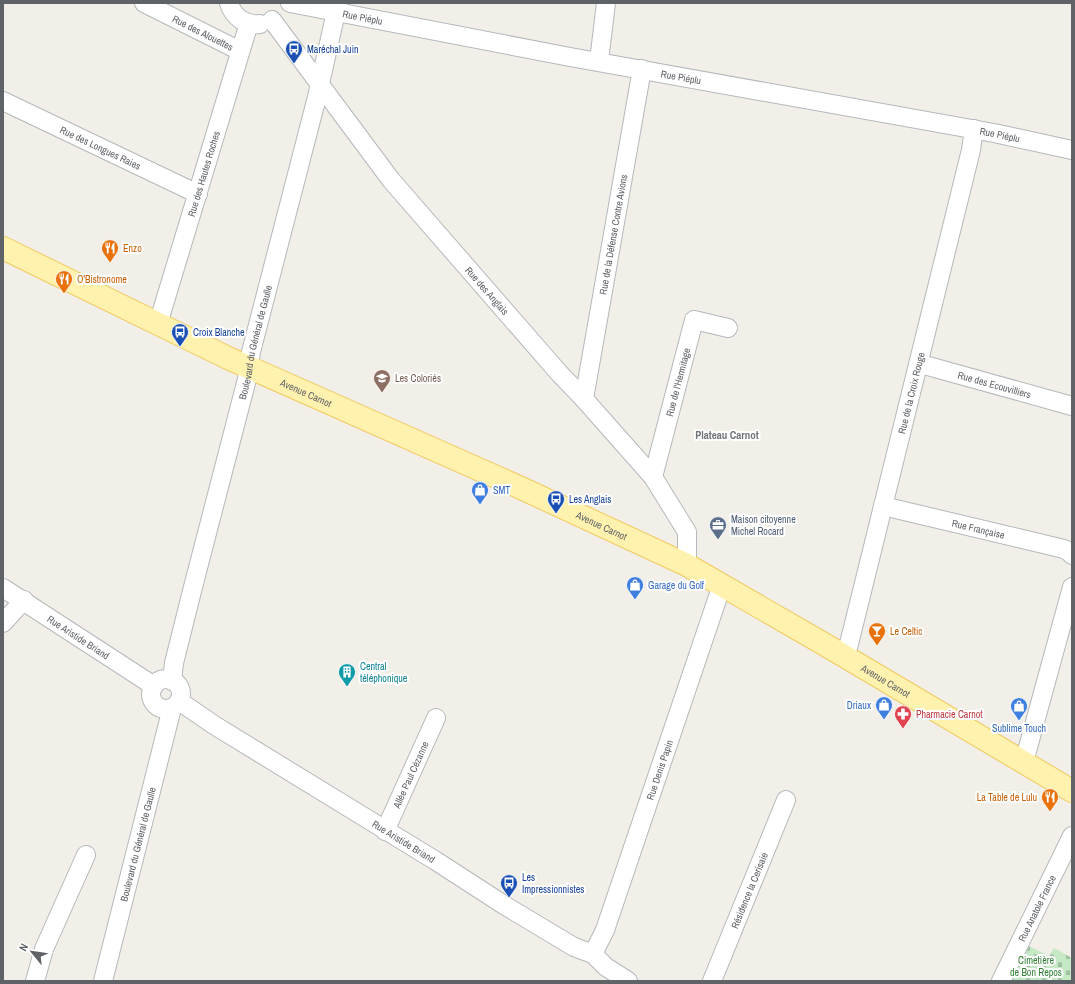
<svg xmlns="http://www.w3.org/2000/svg" width="1075" height="984" font-family="'Archivo Narrow',sans-serif">
	<style>
		.cemetery { fill: url(#cemetery-stones) }
		.lines { fill: none; stroke-linecap: round; stroke-linejoin: round }
		.minor-casing { stroke: #b5b8bc; stroke-width: 20 }
		.major-casing { stroke: #f2c960; stroke-width: 24 }
		.minor { stroke: #fff; stroke-width: 18 }
		.major { stroke: #fff2af; stroke-width: 22 }
		.labels { text-anchor: middle; dominant-baseline: central; stroke-width: 4; stroke-linejoin: round; paint-order: stroke }
		.street-label { font-size: 10px; fill: #5f6368; stroke: #fff }
		.transit-label { font-size: 10px; fill: #164399; stroke: #fff; text-anchor: start }
		.food-label { font-size: 10px; fill: #c56008; stroke: #fff; text-anchor: start }
		.education-label { font-size: 10px; fill: #785e54; stroke: #fff; text-anchor: start }
		.shop-label { font-size: 10px; fill: #366cbe; stroke: #fff; text-anchor: start }
		.service-label { font-size: 10px; fill: #4e5e75; stroke: #fff; text-anchor: start }
		.culture-label { font-size: 10px; fill: #0d838f; stroke: #fff; text-anchor: start }
		.health-label { font-size: 10px; fill: #be3a42; stroke: #fff; text-anchor: start }
		.park-label { font-size: 10px; fill: #348238; stroke: #fff }
		.neighbourhood-label { font-size: 11px; font-weight: bold; fill: #70757a; stroke: #fff }
	</style>
	<defs>
		<pattern id="cemetery-stones" width="16" height="16" patternUnits="userSpaceOnUse"><rect width="16" height="16" fill="#c5e8c5"/><path d="M2 7V4a2 2 0 0 1 4 0v3zM10 15v-3a2 2 0 0 1 4 0v3z" fill="#a3c0a4"/></pattern>
	</defs>
	<rect width="100%" height="100%" fill="#f1efe8"/>
	<path class="cemetery" d="M1029 946 1049 956 1054 948 1072 958V981H1012Z"/>
	<g class="lines">
		<g class="minor-casing">
			<g id="minor">
				<path id="s1" d="M144 3 240 51"/>
				<path d="M229 3C233 17 246 26 260 24"/>
				<path id="s2" d="M290 3 570 57 994 133 1072 150"/>
				<path id="s3" d="M272 20 391 180 559 373 584 399 653 477 687 532V565"/>
				<path d="M599 61 606 3"/>
				<path id="s4" d="M3 101 198 194"/>
				<path id="s5" d="M158 324 249 23"/>
				<path id="s6" d="M918 365 928 366 1072 406"/>
				<path id="s7" d="M584 399 642 69"/>
				<path id="s8" d="M653 477 694 320 728 328"/>
				<path id="s9" d="M883 506 1064 549 1069 552 1072 555"/>
				<path id="s10" d="M3 588 154 686"/>
				<path d="M3 623 24 600"/>
				<path id="s11" d="M846 656 971 150 974 129"/>
				<circle cx="166" cy="694" r="15"/>
				<path id="s12" d="M172 681 174 663 192 591 247 379 251 352 317 97 338 3"/>
				<path id="s13" d="M179 701 214 725 436 861 504 905 574 947 593 954 606 967 628 981"/>
				<path d="M1024 762 1072 587"/>
				<path id="s14" d="M385 831 436 718"/>
				<path id="s15" d="M593 954 605 930 722 585"/>
				<path d="M35 981 44 949 86 855"/>
				<path id="s16" d="M103 981 172 708"/>
				<path id="s17" d="M712 981 786 800"/>
				<path id="s18" d="M1001 981 1072 836"/>
			</g>
		</g>
		<g class="major-casing">
			<g id="major">
				<path id="s19" d="M3 248 228 358 521 488 687 565 829 647 1072 791"/>
			</g>
		</g>
		<use href="#minor" class="minor"/>
		<use href="#major" class="major"/>
	</g>
	<defs>
		<g id="bus-pin" transform="scale(0.9)"><path d="M0 17L-7.5 6A9.5 9.5 0 1 1 7.5 6Z" fill="#1a4fb4" stroke="#fff"/><path d="M-5-6H5V4H4V6H2V4H-2V6H-4V4H-5ZM-3.5-4V0h7V-4ZM-3.5 1.2v1.5H-2V1.2ZM2 1.2v1.5H3.5V1.2Z" fill="#fff"/></g>
		<g id="restaurant-pin" transform="scale(0.9)"><path d="M0 17L-7.5 6A9.5 9.5 0 1 1 7.5 6Z" fill="#e8710a" stroke="#fff"/><path d="M-5-6h1v4h1v-4h1v4h1v-4h1v5L-1.5 .5V6h-2V.5L-5-1ZM5-6V6H3V1.5H1.5Q1.5-4 5-6Z" fill="#fff"/></g>
		<g id="school-pin" transform="scale(0.9)"><path d="M0 17L-7.5 6A9.5 9.5 0 1 1 7.5 6Z" fill="#8d6e63" stroke="#fff"/><path d="M0-5L7-2L0 1L-7-2ZM-4 1L0 2.5L4 1V4Q0 6-4 4Z" fill="#fff"/></g>
		<g id="shop-pin" transform="scale(0.9)"><path d="M0 17L-7.5 6A9.5 9.5 0 1 1 7.5 6Z" fill="#3f7fe0" stroke="#fff"/><path d="M-5-2.5h2.3a2.7 3.5 0 0 1 5.4 0H5L5.5 6h-11ZM-1.5-2.5h3a1.5 2.3 0 0 0-3 0Z" fill="#fff"/></g>
		<g id="office-pin" transform="scale(0.9)"><path d="M0 17L-7.5 6A9.5 9.5 0 1 1 7.5 6Z" fill="#5c6f8a" stroke="#fff"/><path d="M-6-3h4V-5.5h4V-3h4V5H-6ZM-1-4.5V-3h2v-1.5ZM-6 0V1H6V0Z" fill="#fff"/></g>
		<g id="bar-pin" transform="scale(0.9)"><path d="M0 17L-7.5 6A9.5 9.5 0 1 1 7.5 6Z" fill="#e8710a" stroke="#fff"/><path d="M-6-5H6L.8 .8V4.5H3.5V6h-7V4.5H-.8V.8Z" fill="#fff"/></g>
		<g id="building-pin" transform="scale(0.9)"><path d="M0 17L-7.5 6A9.5 9.5 0 1 1 7.5 6Z" fill="#0f9aa8" stroke="#fff"/><path d="M-4-6H4V6H1V3H-1V6H-4ZM-2.5-4.3h1.7v1.8h-1.7ZM.8-4.3h1.7v1.8H.8ZM-2.5-1h1.7V.8h-1.7ZM.8-1h1.7V.8H.8Z" fill="#fff"/></g>
		<g id="pharmacy-pin" transform="scale(0.9)"><path d="M0 17L-7.5 6A9.5 9.5 0 1 1 7.5 6Z" fill="#e0444e" stroke="#fff"/><path d="M-2-6h4v4h4v4h-4v4h-4v-4h-4v-4h4Z" fill="#fff"/></g>
	</defs>
	<g fill-rule="evenodd">
		<use href="#bus-pin" x="294" y="49"/>
		<use href="#restaurant-pin" x="110" y="248"/>
		<use href="#restaurant-pin" x="64" y="279"/>
		<use href="#bus-pin" x="180" y="332"/>
		<use href="#school-pin" x="382" y="378"/>
		<use href="#shop-pin" x="480" y="490"/>
		<use href="#bus-pin" x="556" y="499"/>
		<use href="#office-pin" x="718" y="525"/>
		<use href="#shop-pin" x="635" y="585"/>
		<use href="#bar-pin" x="877" y="631"/>
		<use href="#building-pin" x="347" y="672"/>
		<use href="#shop-pin" x="884" y="705"/>
		<use href="#shop-pin" x="1019" y="706"/>
		<use href="#pharmacy-pin" x="903" y="714"/>
		<use href="#restaurant-pin" x="1050" y="797"/>
		<use href="#bus-pin" x="509" y="883"/>
	</g>
	<g class="labels">
		<g class="street-label">
			<text stroke="none"><textPath href="#s2" startOffset="74">Rue Piéplu</textPath></text>
			<text stroke="none"><textPath href="#s1" startOffset="66">Rue des Alouettes</textPath></text>
			<text stroke="none"><textPath href="#s2" startOffset="398">Rue Piéplu</textPath></text>
			<text stroke="none"><textPath href="#s2" startOffset="722">Rue Piéplu</textPath></text>
			<text stroke="none"><textPath href="#s4" startOffset="108">Rue des Longues Raies</textPath></text>
			<text stroke="none"><textPath href="#s5" startOffset="157">Rue des Hautes Roches</textPath></text>
			<text stroke="none"><textPath href="#s7" startOffset="167">Rue de la Défense Contre Avions</textPath></text>
			<text stroke="none"><textPath href="#s3" startOffset="346">Rue des Anglais</textPath></text>
			<text stroke="none"><textPath href="#s12" startOffset="349">Boulevard du Général de Gaulle</textPath></text>
			<text stroke="none"><textPath href="#s8" startOffset="98">Rue de l'Hermitage</textPath></text>
			<text stroke="none"><textPath href="#s6" startOffset="79">Rue des Ecouvilliers</textPath></text>
			<text stroke="none"><textPath href="#s19" startOffset="336">Avenue Carnot</textPath></text>
			<text stroke="none"><textPath href="#s11" startOffset="271">Rue de la Croix Rouge</textPath></text>
			<text stroke="none"><textPath href="#s19" startOffset="660">Avenue Carnot</textPath></text>
			<text stroke="none"><textPath href="#s9" startOffset="98">Rue Française</textPath></text>
			<text stroke="none"><textPath href="#s10" startOffset="90">Rue Aristide Briand</textPath></text>
			<text stroke="none"><textPath href="#s19" startOffset="984">Avenue Carnot</textPath></text>
			<text stroke="none"><textPath href="#s15" startOffset="196">Rue Denis Papin</textPath></text>
			<text stroke="none"><textPath href="#s14" startOffset="62">Allée Paul Cézanne</textPath></text>
			<text stroke="none"><textPath href="#s13" startOffset="265">Rue Aristide Briand</textPath></text>
			<text stroke="none"><textPath href="#s16" startOffset="141">Boulevard du Général de Gaulle</textPath></text>
			<text stroke="none"><textPath href="#s17" startOffset="98">Résidence la Cerisaie</textPath></text>
			<text stroke="none"><textPath href="#s18" startOffset="81">Rue Anatole France</textPath></text>
		</g>
		<g class="transit-label">
			<text x="307" y="49">Maréchal Juin</text>
			<text x="193" y="332">Croix Blanche</text>
			<text x="569" y="499">Les Anglais</text>
			<text x="522" y="877">Les<tspan x="522" dy="12">Impressionnistes</tspan></text>
		</g>
		<g class="food-label">
			<text x="123" y="248">Enzo</text>
			<text x="77" y="279">O'Bistronome</text>
			<text x="890" y="631">Le Celtic</text>
			<text x="1037" y="797" text-anchor="end">La Table de Lulu</text>
		</g>
		<g class="education-label">
			<text x="395" y="378">Les Coloriés</text>
		</g>
		<g class="shop-label">
			<text x="493" y="490">SMT</text>
			<text x="648" y="585">Garage du Golf</text>
			<text x="871" y="705" text-anchor="end">Driaux</text>
			<text x="1019" y="728" text-anchor="middle">Sublime Touch</text>
		</g>
		<g class="service-label">
			<text x="731" y="519">Maison citoyenne<tspan x="731" dy="12">Michel Rocard</tspan></text>
		</g>
		<g class="culture-label">
			<text x="360" y="666">Central<tspan x="360" dy="12">téléphonique</tspan></text>
		</g>
		<g class="health-label">
			<text x="916" y="714">Pharmacie Carnot</text>
		</g>
		<g class="park-label">
			<text x="1036" y="960">Cimetière<tspan x="1036" dy="12">de Bon Repos</tspan></text>
		</g>
		<g class="neighbourhood-label">
			<text x="727" y="435">Plateau Carnot</text>
		</g>
	</g>
	<rect width="1075" height="984" fill="none" stroke="#5f6368" stroke-width="8"/>
	<g transform="translate(32 952) rotate(299)" stroke="#ffffff" stroke-width="3" paint-order="stroke">
	<path d="M0-3L7 15L0 10L-7 15Z" fill="#5f6368"/>
	<text y="-6" font-size="11" font-weight="bold" text-anchor="middle" fill="#5f6368">N</text>
	</g>
</svg>
